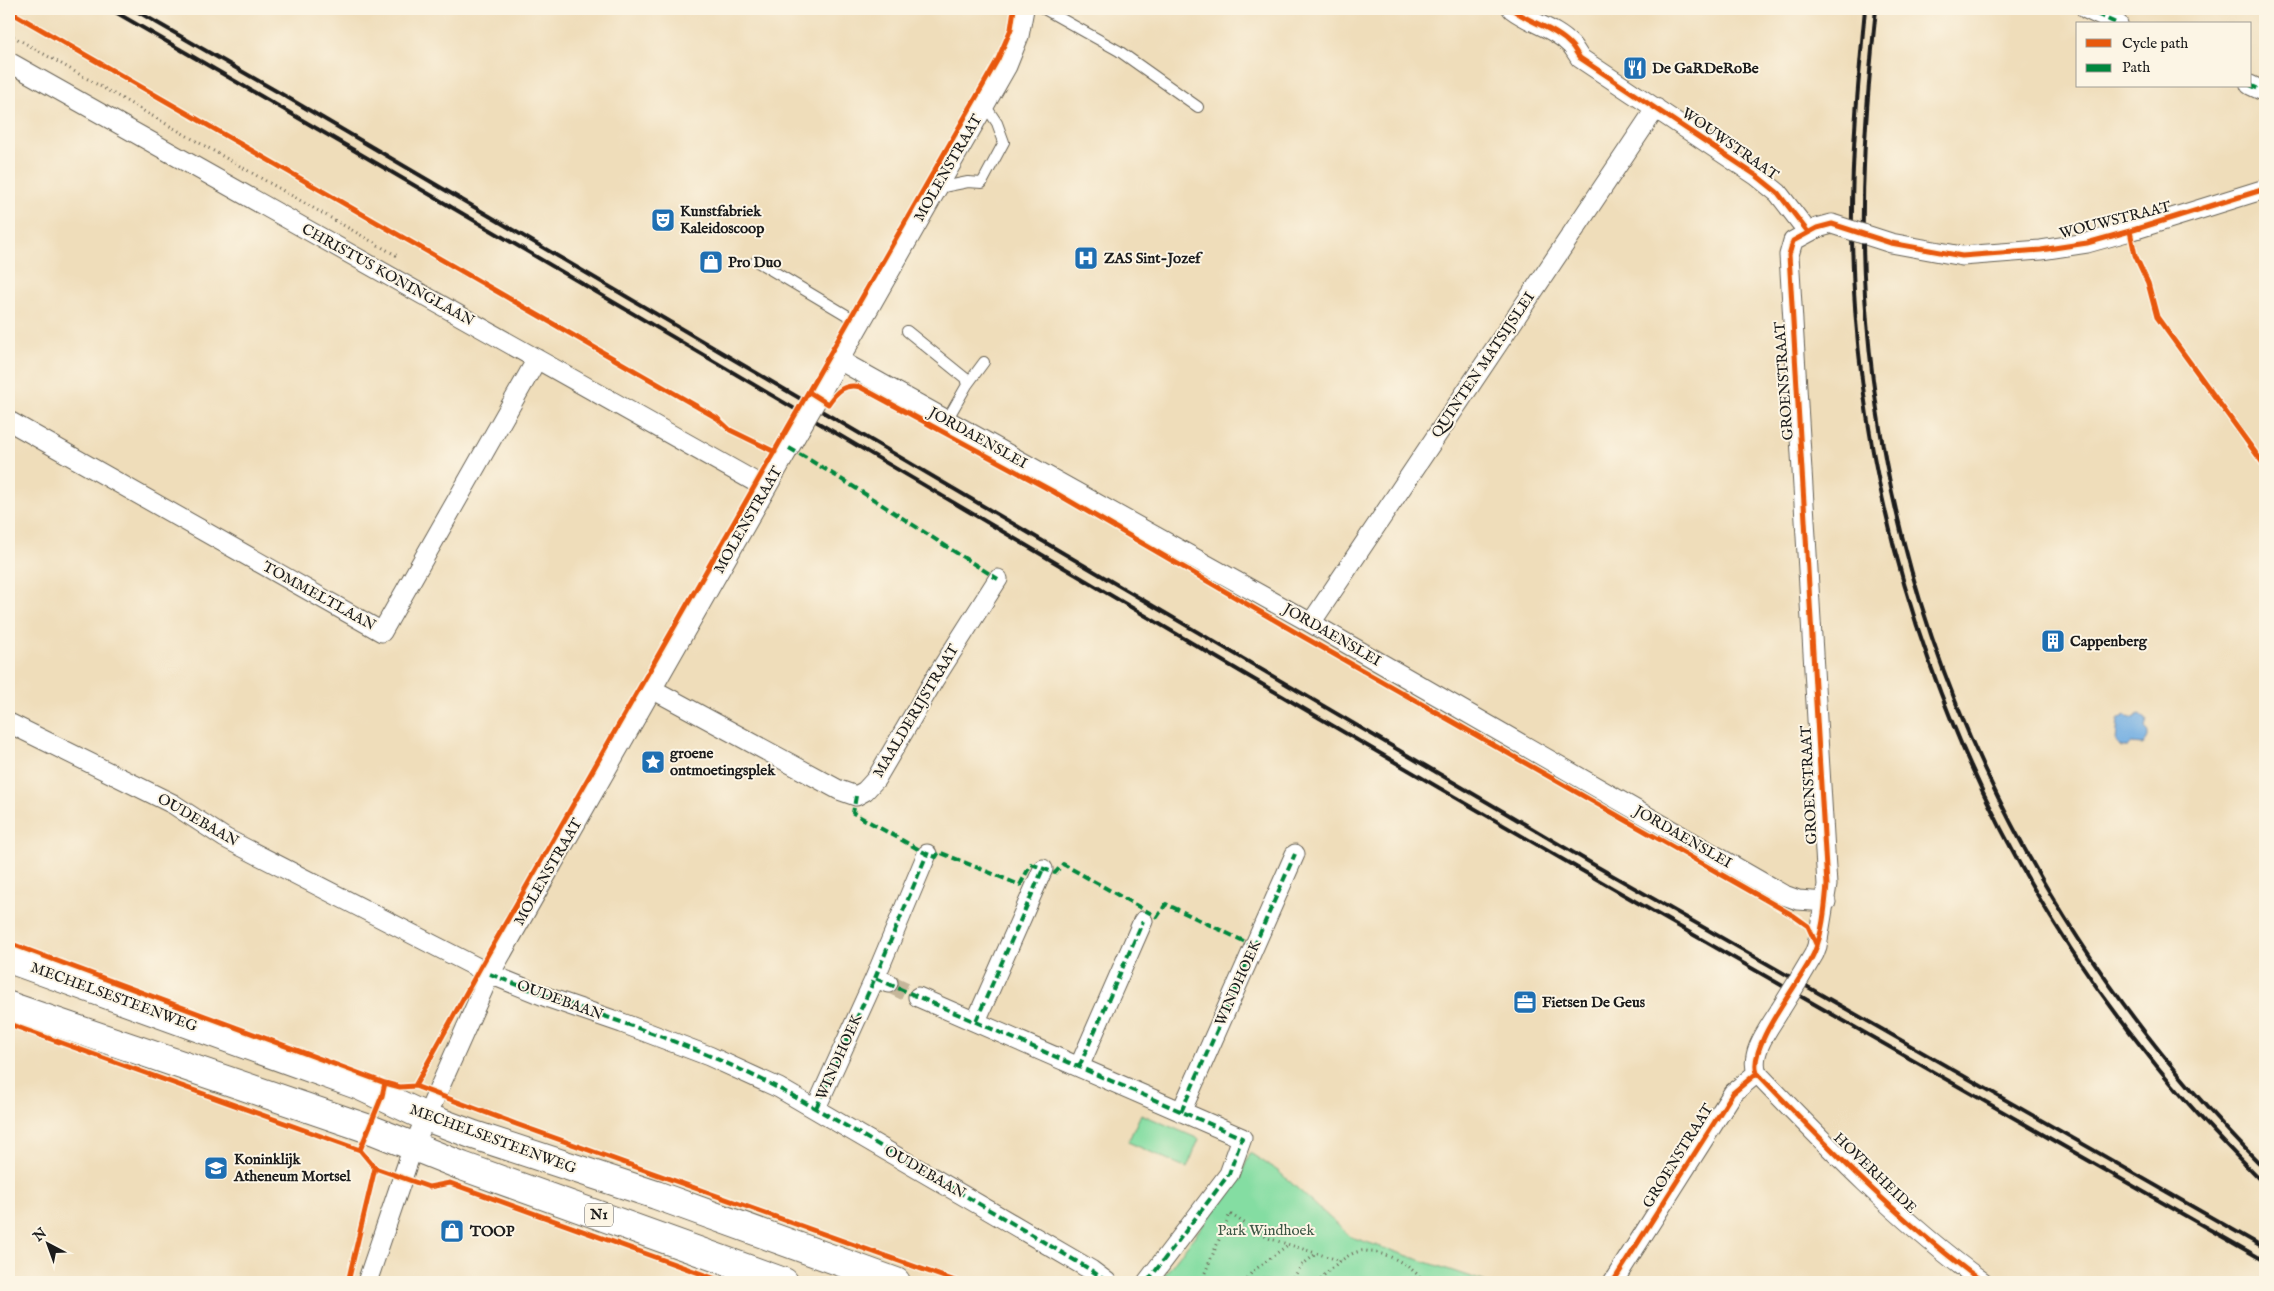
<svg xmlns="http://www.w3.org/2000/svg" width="2274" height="1291" font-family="'IM FELL English',serif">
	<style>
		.green { fill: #84dda2; stroke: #507c5f }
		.water { fill: #71ade2; stroke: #46647f }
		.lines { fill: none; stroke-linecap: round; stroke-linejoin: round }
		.minor-tunnel { stroke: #c5b69a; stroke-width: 19; stroke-dasharray: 19 9; stroke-linecap: butt }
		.service-casing { stroke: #666053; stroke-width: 12 }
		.minor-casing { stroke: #666053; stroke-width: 21 }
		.primary-casing { stroke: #666053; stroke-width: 30 }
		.path { stroke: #666053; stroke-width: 3; stroke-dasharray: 1 4; stroke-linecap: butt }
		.service { stroke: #fff; stroke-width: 10 }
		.minor { stroke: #fff; stroke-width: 19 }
		.primary { stroke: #fff; stroke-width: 28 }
		.rail { stroke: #1c1c1c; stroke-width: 4 }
		.minor-bridge-casing { stroke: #666053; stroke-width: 21; stroke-linecap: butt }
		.minor-bridge { stroke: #fff; stroke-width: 19 }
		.quiet { stroke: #00873e; stroke-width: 4; stroke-dasharray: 8 4; stroke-linecap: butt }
		.cycleway-casing { stroke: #fcf5e5; stroke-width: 8 }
		.cycleway { stroke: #e8590c; stroke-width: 5 }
		.labels { text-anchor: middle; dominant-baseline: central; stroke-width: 4; stroke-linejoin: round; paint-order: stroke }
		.shield { fill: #fcf5e5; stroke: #5f5d58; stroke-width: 1 }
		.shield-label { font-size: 14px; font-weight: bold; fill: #1c1c1c }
		.poi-label { font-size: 15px; font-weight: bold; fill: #1c1c1c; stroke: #fcf5e5; text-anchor: start }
		.street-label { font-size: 15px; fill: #1c1c1c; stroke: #fcf5e5 }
		.park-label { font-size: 15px; fill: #3b5644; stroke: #fcf5e5 }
	</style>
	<rect width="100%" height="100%" fill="#fcf5e5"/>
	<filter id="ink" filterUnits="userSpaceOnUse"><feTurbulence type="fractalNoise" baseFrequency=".02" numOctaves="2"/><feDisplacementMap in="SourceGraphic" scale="10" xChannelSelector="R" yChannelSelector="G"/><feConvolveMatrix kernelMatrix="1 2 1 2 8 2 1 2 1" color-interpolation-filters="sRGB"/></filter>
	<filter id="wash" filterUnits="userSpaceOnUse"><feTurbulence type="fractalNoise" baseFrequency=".0096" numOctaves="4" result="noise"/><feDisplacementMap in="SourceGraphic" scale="20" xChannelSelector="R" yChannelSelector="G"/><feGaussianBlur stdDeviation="1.12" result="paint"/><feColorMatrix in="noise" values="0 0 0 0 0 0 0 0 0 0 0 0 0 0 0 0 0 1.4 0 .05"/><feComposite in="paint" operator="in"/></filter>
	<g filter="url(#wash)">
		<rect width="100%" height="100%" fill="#efddba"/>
		<path class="green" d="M1141 1114 1199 1139 1187 1168 1128 1142Z
			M1250 1153 1278 1171 1351 1237 1486 1282H1159L1240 1177Z"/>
		<path class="water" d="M2139 714 2147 720 2145 727C2149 731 2150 741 2142 745L2131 744 2128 747H2121L2116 741 2118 720 2125 715 2133 718Z"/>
	</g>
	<g filter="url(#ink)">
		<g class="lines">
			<path class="minor-tunnel" d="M888 983 918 997"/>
			<g class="service-casing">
				<path id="service" d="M1044 9 1119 51 1198 107
					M938 188 968 182 982 183 1004 142 997 123 985 105
					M756 261 860 323
					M907 331 965 378 967 385 947 420
					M967 385 984 362"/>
			</g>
			<g class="minor-casing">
				<path id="minor" d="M1512 9C1530 23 1555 28 1571 45 1574 48 1577 54 1580 58L1757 176 1778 193 1808 232
					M2086 9 2118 24
					M9 62 766 488
					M2250 85 2265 92
					M1863 234 1891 243 1962 256 2041 250 2087 243 2130 231 2265 189
					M839 360 1311 623 1784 895 1798 900 1826 902
					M820 394 1007 66 1019 36 1024 9
					M9 421 382 632 537 359
					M1311 623 1656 108
					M652 689 839 790 856 796 865 791 876 779 934 680 998 579
					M9 723 173 804 225 838 490 974 549 998 622 1023 709 1056 779 1088 1091 1270 1107 1282
					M875 978 927 854
					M1798 981 1814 954 1817 946 1827 885 1789 255 1793 241 1817 228 1832 224
					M918 997 1242 1138 1229 1174 1147 1282
					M1780 1010C1770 1027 1749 1052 1757 1073 1828 1147 1900 1222 1983 1282
					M976 1021 1043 869
					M1079 1067 1143 921
					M816 1108 875 978 888 983
					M1181 1112 1295 854
					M367 1282 413 1147 490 974 800 429
					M1613 1282 1733 1093 1757 1073"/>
			</g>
			<g class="primary-casing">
				<path id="primary" d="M9 959 360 1086 426 1117 474 1135 656 1195 896 1282
					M9 1006 375 1131 462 1166 784 1282"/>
			</g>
			<path class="path" d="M9 34 399 257
				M1201 1282 1230 1214 1268 1238 1341 1261
				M1244 1282 1252 1272 1289 1244
				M1291 1282 1301 1266 1317 1253
				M1317 1282C1327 1272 1346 1253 1361 1251 1364 1250 1369 1252 1373 1252 1395 1256 1410 1266 1425 1282"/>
			<use href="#service" class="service"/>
			<use href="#minor" class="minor"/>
			<use href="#primary" class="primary"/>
			<path class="rail" d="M110 9C501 233 888 465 1277 693 1605 886 1935 1073 2265 1261
				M133 9 285 96 1596 866 2265 1248
				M1865 9C1858 84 1851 159 1852 235 1856 528 1961 821 2144 1050 2181 1098 2223 1142 2265 1185
				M1876 9C1866 104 1859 200 1865 295 1886 631 2029 931 2265 1169"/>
			<g class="minor-bridge-casing">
				<path id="minor-bridge" d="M1832 224 1863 234
					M800 429 820 394
					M1780 1010 1798 981"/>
			</g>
			<use href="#minor-bridge" class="minor-bridge"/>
			<path class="quiet" d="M2086 9 2118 24
				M2250 85 2265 92
				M789 448C861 489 928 536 998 579
				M856 796 853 813 927 854 936 857 939 852 1020 885 1031 864 1055 873 1063 864 1157 917 1166 904 1254 946
				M490 974C571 1007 657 1031 737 1068 790 1092 839 1122 889 1151 957 1191 1024 1230 1091 1270L1107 1282
				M875 978 927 854
				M976 1021 1043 869
				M1079 1067 1143 921
				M816 1108 875 978 1242 1138 1229 1174 1147 1282
				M1181 1112 1295 854"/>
			<g class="cycleway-casing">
				<path id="cycleway" d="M1512 9C1530 23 1555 28 1571 45 1574 48 1577 54 1580 58L1757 176 1778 193 1808 232
					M9 11 717 418 730 430 775 452
					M2130 231 2135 255 2148 283 2157 317 2265 466
					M809 392 828 404C837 391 845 383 860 387L1054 492 1302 636 1794 916 1808 926 1817 946
					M9 943 385 1083
					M9 1024 360 1150 375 1168 429 1187 450 1183 724 1282
					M415 1086 516 1124 958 1282
					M360 1150 382 1096 385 1083 400 1087 415 1086 480 968 998 59 1011 29 1014 9
					M348 1282 375 1168
					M1613 1282 1733 1093 1757 1073
					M1983 1282C1900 1222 1828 1147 1757 1073 1747 1045 1802 981 1814 953 1823 933 1825 907 1827 885L1789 255 1793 241 1817 228 1832 224 1891 243 1962 256 2041 250 2087 243 2130 231 2265 189"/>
			</g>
			<use href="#cycleway" class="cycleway"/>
		</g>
	</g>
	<defs>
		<g id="restaurant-square" transform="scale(1.25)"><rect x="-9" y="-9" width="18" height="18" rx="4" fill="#1f6fb2" stroke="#fcf5e5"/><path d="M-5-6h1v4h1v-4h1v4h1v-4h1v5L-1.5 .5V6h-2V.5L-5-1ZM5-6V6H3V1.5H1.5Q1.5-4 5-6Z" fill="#fff"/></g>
		<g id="theatre-square" transform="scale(1.25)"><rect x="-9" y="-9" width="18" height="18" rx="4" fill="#1f6fb2" stroke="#fcf5e5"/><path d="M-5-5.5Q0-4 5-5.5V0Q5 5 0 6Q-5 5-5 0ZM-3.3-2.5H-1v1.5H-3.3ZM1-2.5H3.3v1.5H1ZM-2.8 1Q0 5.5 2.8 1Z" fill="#fff"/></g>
		<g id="hospital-square" transform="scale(1.25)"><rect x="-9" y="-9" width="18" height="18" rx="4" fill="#1f6fb2" stroke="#fcf5e5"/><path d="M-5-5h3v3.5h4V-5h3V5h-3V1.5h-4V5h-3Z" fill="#fff"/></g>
		<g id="shop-square" transform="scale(1.25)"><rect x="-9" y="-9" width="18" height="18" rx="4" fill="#1f6fb2" stroke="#fcf5e5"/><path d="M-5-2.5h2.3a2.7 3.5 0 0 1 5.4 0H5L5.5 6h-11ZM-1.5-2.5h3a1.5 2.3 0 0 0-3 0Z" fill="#fff"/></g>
		<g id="building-square" transform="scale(1.25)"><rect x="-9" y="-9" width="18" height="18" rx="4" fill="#1f6fb2" stroke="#fcf5e5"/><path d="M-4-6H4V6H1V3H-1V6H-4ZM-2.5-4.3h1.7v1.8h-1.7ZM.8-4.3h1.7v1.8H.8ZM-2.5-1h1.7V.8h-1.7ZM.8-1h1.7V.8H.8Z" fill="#fff"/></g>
		<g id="sight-square" transform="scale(1.25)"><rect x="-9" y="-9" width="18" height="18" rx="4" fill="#1f6fb2" stroke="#fcf5e5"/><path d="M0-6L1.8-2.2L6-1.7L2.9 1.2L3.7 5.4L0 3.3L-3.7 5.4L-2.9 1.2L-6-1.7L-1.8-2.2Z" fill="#fff"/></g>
		<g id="office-square" transform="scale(1.25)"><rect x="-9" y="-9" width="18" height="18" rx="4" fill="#1f6fb2" stroke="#fcf5e5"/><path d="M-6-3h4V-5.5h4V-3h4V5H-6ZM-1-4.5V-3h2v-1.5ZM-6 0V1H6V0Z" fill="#fff"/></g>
		<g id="school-square" transform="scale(1.25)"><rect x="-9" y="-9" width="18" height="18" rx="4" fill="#1f6fb2" stroke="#fcf5e5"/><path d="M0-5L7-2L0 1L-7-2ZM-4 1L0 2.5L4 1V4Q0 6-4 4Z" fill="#fff"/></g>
	</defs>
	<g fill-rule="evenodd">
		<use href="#restaurant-square" x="1635" y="68"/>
		<use href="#theatre-square" x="663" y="220"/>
		<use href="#hospital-square" x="1086" y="258"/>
		<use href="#shop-square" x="711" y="262"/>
		<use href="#building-square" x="2053" y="641"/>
		<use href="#sight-square" x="653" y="762"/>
		<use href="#office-square" x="1525" y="1002"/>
		<use href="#school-square" x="216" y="1168"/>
		<use href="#shop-square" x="452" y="1231"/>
	</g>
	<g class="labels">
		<rect class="shield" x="585" y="1203.5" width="28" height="23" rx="4"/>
		<g class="shield-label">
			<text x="599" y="1215">N1</text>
		</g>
		<g class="poi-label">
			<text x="1652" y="68">De GaRDeRoBe</text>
			<text x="680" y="211">Kunstfabriek<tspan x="680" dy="17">Kaleidoscoop</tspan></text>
			<text x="1104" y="258">ZAS Sint-Jozef</text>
			<text x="728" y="262">Pro Duo</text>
			<text x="2070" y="641">Cappenberg</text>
			<text x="670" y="753">groene<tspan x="670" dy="17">ontmoetingsplek</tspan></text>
			<text x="1542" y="1002">Fietsen De Geus</text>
			<text x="234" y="1159">Koninklijk<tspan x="234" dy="17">Atheneum Mortsel</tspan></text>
			<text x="470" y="1231">TOOP</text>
		</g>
		<g class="street-label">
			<text transform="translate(1730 144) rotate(35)">WOUWSTRAAT</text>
			<text transform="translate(948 168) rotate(-60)">MOLENSTRAAT</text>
			<text transform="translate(2115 220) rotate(-14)">WOUWSTRAAT</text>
			<text transform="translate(388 275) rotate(29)">CHRISTUS KONINGLAAN</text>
			<text transform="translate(1483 365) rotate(-56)">QUINTEN MATSIJSLEI</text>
			<text transform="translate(1784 381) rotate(-94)">GROENSTRAAT</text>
			<text transform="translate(978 438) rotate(29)">JORDAENSLEI</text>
			<text transform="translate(748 520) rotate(-60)">MOLENSTRAAT</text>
			<text transform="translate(319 596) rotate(29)">TOMMELTLAAN</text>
			<text transform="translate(1332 635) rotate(30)">JORDAENSLEI</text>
			<text transform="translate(916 711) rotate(-59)">MAALDERIJSTRAAT</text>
			<text transform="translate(1809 785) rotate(-93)">GROENSTRAAT</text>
			<text transform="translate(198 820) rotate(30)">OUDEBAAN</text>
			<text transform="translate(1683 837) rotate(30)">JORDAENSLEI</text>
			<text transform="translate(548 872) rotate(-60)">MOLENSTRAAT</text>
			<text transform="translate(1238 983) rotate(-66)">WINDHOEK</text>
			<text transform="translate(114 997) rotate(20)">MECHELSESTEENWEG</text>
			<text transform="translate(560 1000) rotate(20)">OUDEBAAN</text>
			<text transform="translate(839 1057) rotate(-66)">WINDHOEK</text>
			<text transform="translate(493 1139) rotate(20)">MECHELSESTEENWEG</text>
			<text transform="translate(1678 1156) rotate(-58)">GROENSTRAAT</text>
			<text transform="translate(925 1172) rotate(30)">OUDEBAAN</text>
			<text transform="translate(1875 1173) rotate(44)">HOVERHEIDE</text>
		</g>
		<g class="park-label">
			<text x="1266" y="1230">Park Windhoek</text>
		</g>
	</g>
	<rect width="2274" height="1291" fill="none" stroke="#fcf5e5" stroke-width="30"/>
	<rect x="2076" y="22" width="175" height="65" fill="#fcf5e5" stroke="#a29e95"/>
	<rect x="2086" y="39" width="25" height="8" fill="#e8590c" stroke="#a29e95"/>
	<text x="2122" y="48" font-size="15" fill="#1c1c1c">Cycle path</text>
	<rect x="2086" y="64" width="25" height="8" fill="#00873e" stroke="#a29e95"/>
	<text x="2122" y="72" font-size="15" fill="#1c1c1c">Path</text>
	<g transform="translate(48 1244) rotate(319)" stroke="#fcf5e5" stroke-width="4" paint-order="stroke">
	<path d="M0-4L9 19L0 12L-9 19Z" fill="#1c1c1c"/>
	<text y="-8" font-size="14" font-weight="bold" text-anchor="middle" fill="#1c1c1c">N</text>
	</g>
</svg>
